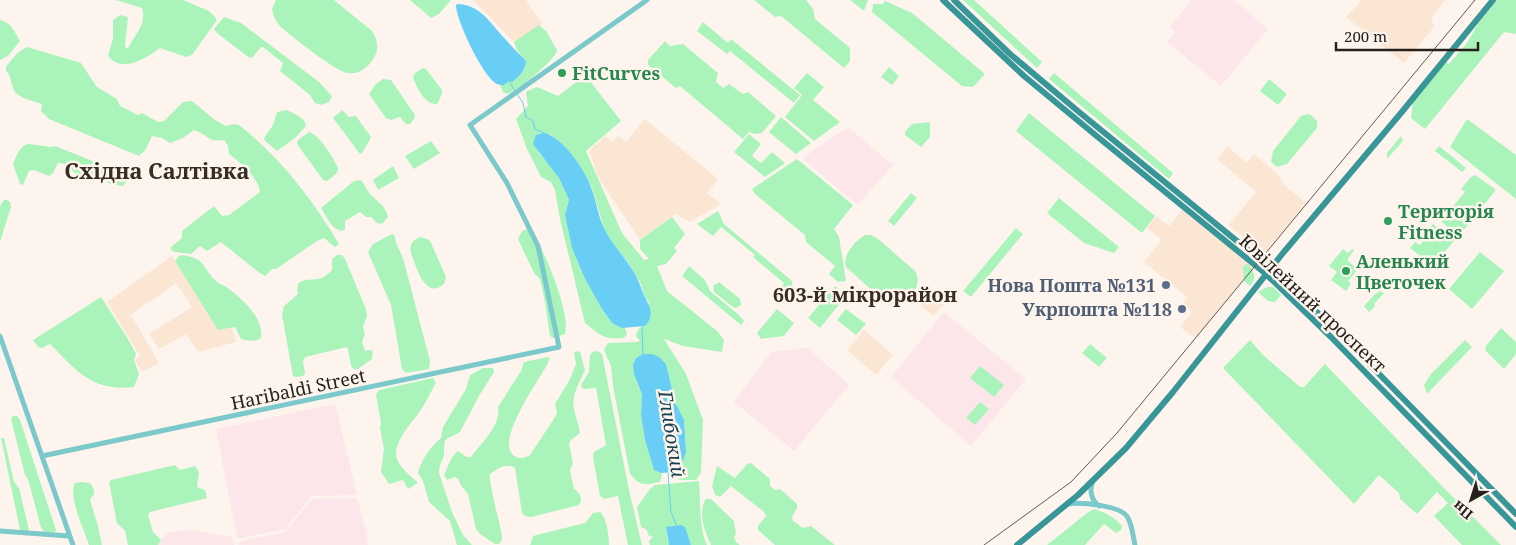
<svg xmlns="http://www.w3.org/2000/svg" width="1516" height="545" font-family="'Noto Serif',serif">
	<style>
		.built { fill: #fae6d3 }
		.education { fill: #fce6ea }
		.green { fill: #aaf4bb }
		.water { fill: #68cef6 }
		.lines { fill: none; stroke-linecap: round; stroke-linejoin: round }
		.stream { stroke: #68cef6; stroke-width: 1 }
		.minor { stroke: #7bc9cb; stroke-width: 5 }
		.major { stroke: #389699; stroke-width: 6 }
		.tram { stroke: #5e5954; stroke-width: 1 }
		.leisure-dot { fill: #2e9e5b; stroke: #fdf5ed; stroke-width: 2 }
		.service-dot { fill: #5c6f8a; stroke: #fdf5ed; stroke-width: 2 }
		.labels { text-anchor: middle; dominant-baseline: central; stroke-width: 5; stroke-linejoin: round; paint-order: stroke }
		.leisure-label { font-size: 18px; font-weight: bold; fill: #27864d; stroke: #fdf5ed; text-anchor: start }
		.service-label { font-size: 18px; font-weight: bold; fill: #4e5e75; stroke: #fdf5ed; text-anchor: end }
		.street-label { font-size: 18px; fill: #26211d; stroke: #fdf5ed }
		.water-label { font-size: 19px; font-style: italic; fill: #164354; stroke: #fdf5ed }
		.quarter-label { font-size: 20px; font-weight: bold; fill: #382d23; stroke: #fdf5ed }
		.district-label { font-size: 22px; font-weight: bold; fill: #382d23; stroke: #fdf5ed }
	</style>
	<rect width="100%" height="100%" fill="#fdf5ed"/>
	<path class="built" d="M473 0H526L542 24 514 42Z
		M1362 0H1445L1431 20 1434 27 1404 63 1346 17Z
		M645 119 718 179 707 193 721 204 690 222 675 214 640 240 599 179 589 151 605 136 613 142 618 136 626 142Z
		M1227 146 1247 163 1254 154 1280 176 1283 184 1306 203 1263 255 1229 225 1256 192 1217 159Z
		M1182 210 1253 267 1195 338 1180 327 1192 312 1182 304 1187 297 1144 262 1162 240 1147 228 1156 216 1169 226Z
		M172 256 218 330 232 327 236 342 198 352 186 334 159 349 149 334 192 307 176 283 131 315 159 363 142 372 135 360 140 356 107 302Z
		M934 289 947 301 933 316 919 304Z
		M864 330 893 355 876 375 847 350Z"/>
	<path class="education" d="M1191 0H1234L1268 29 1221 86 1167 42 1175 32 1170 27Z
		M848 127 893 165 858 205 802 158Z
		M944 312 1026 379 971 446 891 377Z
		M808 348 849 385 794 451 734 402 771 352Z
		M335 404 357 495 312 496 285 529 237 539 216 429Z
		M357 498 367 534 368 545H239V542L285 532 312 499Z
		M189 530 232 537 234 545H158L167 533Z"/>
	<path class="green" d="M116 0H183L209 11 215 17 217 20 192 55 186 57 160 48C147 58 122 74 108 56L113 38V20L120 15 128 17 125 45 126 48H128C135 34 147 24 142 8Z
		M276 0H334L372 31C377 38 379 48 375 56 369 67 360 75 347 73 337 72 289 35 280 26 276 22 273 15 272 9Z
		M410 0H451L439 14 431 18Z
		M754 0H806L813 9 815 19 850 48V61L844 68 781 16 775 17Z
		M850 0H868L864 11Z
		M963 0H974L1042 62 1037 68Z
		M1497 0H1516V34L1504 32 1425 129 1411 118 1413 102 1446 62 1449 64 1467 43 1478 24Z
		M885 1 912 13 985 74 973 87 962 86 872 12 873 4H882Z
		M224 17 241 23 319 82 332 96 329 102 321 105 315 103 310 95 280 71 283 63 263 47H261L252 58 248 57 217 33 214 29Z
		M0 20C12 23 14 31 20 41L8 56 0 60Z
		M703 22 728 43 731 39 800 95 794 103 730 51 727 54 697 31Z
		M539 25 546 31 557 50C556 60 517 91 507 94L503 92 500 85H504C515 76 524 78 526 61L517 50 514 42Z
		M665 41 670 46 683 44 718 73 716 82 723 88 729 84 743 94 748 92 776 116 762 133 756 134 749 132 743 139 680 86 676 88 648 65V60Z
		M27 47 81 63 97 87 117 99 120 106 138 115 142 113 158 122 164 121 183 102 192 101 215 120 226 126 234 124 239 125C280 157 313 200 339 244L335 247 324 238 317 241 276 269H272L265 276 257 271 221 242 207 251 200 246 191 254 175 252 171 250V247L182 238V231L214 206 222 216 229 215 260 192C258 177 241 163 229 154L228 146 224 140C208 143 207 134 194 130L183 138 170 143 162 138 152 136 146 149 139 156 49 119 41 111 42 104C31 100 14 98 12 85 10 79 11 76 6 71V67C12 59 18 51 27 47Z
		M889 67 899 76 892 85 881 77Z
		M423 68 426 69 442 90V94L437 104C425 105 416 87 413 77L415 73Z
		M807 73 824 87 813 100 840 122 814 141 785 117 802 95 794 88Z
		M1054 73 1173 173 1169 179 1049 79Z
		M383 79 391 80 415 115 414 119 410 124H406L400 117 391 120 386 118 369 94 375 85Z
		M1269 79 1287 94 1278 105 1260 91Z
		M585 80 590 81 621 121 586 151 622 233 644 260 649 259 640 249V240L672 217 685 234 674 248 677 251 666 264 657 266 667 291 717 331 724 340 722 352 683 346 664 339 686 374 703 420 701 473 696 480H679L676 472 680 468 686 446 684 421 675 402 666 364 652 354H643L636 358 633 365 634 374 642 396 641 415 645 440 654 470 661 473 662 476 660 482C645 485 641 487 630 474L613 386 611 366 604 350 608 343 638 342 640 340 637 338 636 334 640 327H642L649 303 644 294 641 284 628 262 612 243 604 228 592 188 578 164 569 152 550 134 539 153 552 166 559 178 569 200 565 215 572 248 585 279 602 309 612 323 625 328 627 334 624 338C604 340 600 335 585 323L560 219 555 190 551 182 541 177 527 149 516 119 528 106 526 93 527 91 537 87 558 96 576 82Z
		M287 110C294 114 305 117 306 126L296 137 277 151 265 141 264 138 273 125 277 112Z
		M342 110 349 117 356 116 371 137C369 143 365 146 363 152L360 154 333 118Z
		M1029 113 1155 216 1142 233 1016 131Z
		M1307 114 1311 115 1317 121V128L1287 164 1277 167 1271 162 1273 151 1301 116Z
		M781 117 811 143 796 154 769 132Z
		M1467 119 1516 155V199L1450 147Z
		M930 122V137L921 147 905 135V132L912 124Z
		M309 132C319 134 334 159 338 168L337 173 327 181 323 180 297 144 298 140Z
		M749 134 761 144 752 156 761 163 772 152 785 163 765 177 734 152Z
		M1401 136 1403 141 1387 159V153Z
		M431 141 440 153 414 169 405 156Z
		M29 144 51 147 55 146 128 175 127 181 123 186 110 184 92 173C77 191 76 162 58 163L53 173 49 176 34 170 29 171 23 185 20 184 13 164C17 156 19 145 29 144Z
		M1439 146 1466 168 1462 172 1435 151Z
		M797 159 853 205 834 229 839 237 846 281 838 282 829 274 835 266 806 242 805 235 755 194 752 189Z
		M393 166 399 178 378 190 373 180Z
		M1475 175 1495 189V191L1463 231C1454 236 1448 227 1441 221L1465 192 1461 189 1471 177Z
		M361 180C365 184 366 189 370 194 378 202 385 205 388 217L382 224 377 223 371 217H366L360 212 345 221V229L342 231C331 229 327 217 321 208L354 181Z
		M911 193 917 198 894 226 888 221Z
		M1059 198 1119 247 1114 253 1084 243 1047 213Z
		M4 200H7L10 202 11 207 0 242V206Z
		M718 211 724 224 792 281 793 292 787 298 779 291 784 283 753 257 755 255 721 227 713 236 697 224Z
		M1433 224 1454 241 1434 264 1427 261 1410 248 1415 242 1420 245 1424 240 1422 237Z
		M531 228C543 249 571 311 565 334L553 338 550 336 545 302 540 279 534 273 518 239 522 231Z
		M1016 228 1023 234 971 297 963 291Z
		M392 234 395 236 396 243 403 258 430 361 429 369 406 373 402 369 391 305 368 252 373 244Z
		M865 235H871L877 238 915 271C925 287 905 309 887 304L846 267C842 255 855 241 865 235Z
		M421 237 429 240 431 243 446 277 444 284C425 301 416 266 411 253 409 245 413 239 421 237Z
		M1343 249 1348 253 1352 249 1354 250 1347 260 1358 269 1348 281 1351 284 1346 291 1331 280 1337 272 1329 266Z
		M1480 252 1504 271 1472 309 1449 289Z
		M183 255C206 259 201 266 215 280 218 284 224 285 228 288 243 300 264 318 261 338 255 342 248 341 241 339L235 327 218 330 175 261 179 256Z
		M337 255H342L345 259 366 309 367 316 363 327 365 334 362 342 365 351 370 350 373 351 372 359 358 369H354L351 366 348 349 347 347 305 357 303 362 305 373 303 376 296 377 293 376 282 315 284 306 298 294C294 275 311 282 321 278 325 277 329 273 332 270V259Z
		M1247 264C1255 271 1257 278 1250 286L1244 281 1243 267Z
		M689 266 705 280 710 291 739 315 744 321 741 325 682 276Z
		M719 282 740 299 741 305 736 308 733 307 714 292 713 286Z
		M835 286 847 295 820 328 808 318Z
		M1267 287H1273L1281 295 1275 302 1268 301 1258 292Z
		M1380 291 1384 293 1374 304 1375 306 1369 312 1364 306 1374 295Z
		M101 297 128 339 136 354 134 360 139 374 134 387C92 392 77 371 50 344L42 348 38 347 33 340Z
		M777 309 794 323 784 336 761 339 757 333Z
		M846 309 866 324 856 335 837 320Z
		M1501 328 1516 342V354L1504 369 1485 350 1486 346Z
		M1250 340 1263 355 1300 387H1304L1325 364 1442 486 1501 545H1462L1434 516 1448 503 1437 492 1417 514 1400 499 1399 493 1379 475 1354 504 1223 368Z
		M1465 340 1472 347 1427 394 1424 385 1431 374Z
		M1090 344 1107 358 1099 367 1082 353Z
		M576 351 580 352 585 370C580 382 571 395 574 409 576 418 579 425 580 433L571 440 569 444 573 463 570 470 574 489C580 493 583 498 579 505L531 517 525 516 522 513 515 468C506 462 497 469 490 474 488 480 500 524 502 535V540L499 544H495L480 534 476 529 468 494 462 487 458 479 455 477 447 480 444 475C448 467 450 457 458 451L467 457H471C482 442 501 426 498 407L521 371 524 362 548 357 550 358 547 365C538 381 496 440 513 455 519 460 524 458 530 455L557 414 555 404 569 381 576 364 574 353Z
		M598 351 602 354 629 490 642 545H628L618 496 604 499 600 496 593 457 594 452 606 445 596 388 584 389 582 388 581 385 589 372 590 355 592 352Z
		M980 366 1004 385 994 397 970 378Z
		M483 368H493L494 372 479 396 460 432 445 440 444 447V456L440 465 439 473 452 512 463 535 472 545H457L450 521 429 502 423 481 418 473C421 460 431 446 441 438L443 427 466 389 470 375Z
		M433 378 436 383C430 393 425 405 418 414 410 424 392 445 397 459 401 469 410 475 418 483L408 489 403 480 389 484 381 472 384 449 380 428 381 423 376 395 379 390Z
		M980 402 989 409 975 425 966 418Z
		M13 416H17L20 420 56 530 55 532H44L41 528 28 479 25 475 11 419Z
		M1 438H4L14 482 19 488 29 530 27 531 20 530Z
		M751 463 770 479V486L775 490 780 489 797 504V508L792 517 793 521 803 528 811 526 835 545H775L758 530V526L766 516 764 512 731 486 720 497 715 495 712 486 717 466 735 478 747 464Z
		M175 465 180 470 195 466 199 472 197 487 205 490 207 498 150 512 148 515 153 532 161 540 158 545H128L125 531 117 523 109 483 111 480Z
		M699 481C701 502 698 525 707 545H691L681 525 666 527 667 537 669 545H650L649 541 653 537 648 535 647 530 641 527 637 507 650 489 655 485Z
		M81 482 90 483 94 489V494L90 500 98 526 102 545H89L88 542C83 528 68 496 75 483Z
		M706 499H711L734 521 736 534 734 538 736 542 740 545H711C705 532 697 513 706 499Z
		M1094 509C1104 512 1115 517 1122 526L1121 530 1116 533 1104 524 1085 545H1047L1087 513Z
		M600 512C607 518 609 536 609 545H530L533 536 585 523 593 513Z"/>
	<path class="water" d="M458 4C482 5 492 26 507 41 513 48 520 54 526 61 525 71 520 76 512 82L509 81 504 85C502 85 499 85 497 84 483 77 456 20 456 5Z
		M544 133C563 137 586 171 592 190 597 203 598 217 605 230 613 246 626 258 635 274 639 281 641 288 644 295 650 307 655 315 645 326L622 328 612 323 602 309 585 279 572 248 565 215 569 200 559 178 533 144 536 135Z
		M643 354H652L659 357 666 364 675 402 684 420 686 452 680 468 676 472 661 473 654 470 645 440 641 415 642 395 634 374 633 365 636 358Z
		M681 525 685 527 691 545H669L666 527Z"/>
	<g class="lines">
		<path class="stream" d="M509 81 515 91
			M517 94 523 103 526 117 533 121 535 129 544 133
			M642 327 643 354
			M668 473 671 512 677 527"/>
		<path class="minor" d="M0 336 73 545
			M42 456 559 347 538 246 507 183 470 125 647 0
			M1093 481C1089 490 1091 500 1099 506
			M1067 504C1080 502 1122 505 1128 518 1132 525 1133 536 1135 545
			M0 531 69 536"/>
		<path class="major" d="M943 0 1024 76 1099 138 1266 274 1331 337 1516 527
			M954 0 1010 54 1079 112 1270 268 1337 331 1516 514
			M1017 545 1078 495 1126 448 1173 392 1283 253 1401 113 1493 0"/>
		<path class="tram" d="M984 545 1071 482 1117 433 1475 0"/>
	</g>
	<g class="leisure-dot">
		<circle cx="562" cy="73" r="5"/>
		<circle cx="1388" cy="221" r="5"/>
		<circle cx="1346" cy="271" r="5"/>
	</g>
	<g class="service-dot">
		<circle cx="1166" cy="285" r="5"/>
		<circle cx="1182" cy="309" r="5"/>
	</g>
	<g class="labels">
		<g class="leisure-label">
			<text x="572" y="73">FitCurves</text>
			<text x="1398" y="211">Територія<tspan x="1398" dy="21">Fitness</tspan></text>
			<text x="1356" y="261">Аленький<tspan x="1356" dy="21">Цветочек</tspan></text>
		</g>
		<g class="service-label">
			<text x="1156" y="285">Нова Пошта №131</text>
			<text x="1172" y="309">Укрпошта №118</text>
		</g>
		<g class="street-label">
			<text transform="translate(1313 303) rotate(43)">Ювілейний проспект</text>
			<text transform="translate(298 389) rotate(-12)">Haribaldi Street</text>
		</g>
		<g class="water-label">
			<text transform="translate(672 434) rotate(81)">Глибокий</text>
		</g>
		<g class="quarter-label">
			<text x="865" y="294">603-й мікрорайон</text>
		</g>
		<g class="district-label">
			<text x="157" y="170">Східна Салтівка</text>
		</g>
	</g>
	<g transform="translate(1471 500) rotate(219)" stroke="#fdf5ed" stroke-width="4" paint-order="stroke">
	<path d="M0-4L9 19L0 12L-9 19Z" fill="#26211d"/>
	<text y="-8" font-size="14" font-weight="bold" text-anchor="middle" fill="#26211d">Пн</text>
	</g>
	<path d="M1336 42v8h142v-8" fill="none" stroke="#26211d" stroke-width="2.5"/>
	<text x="1344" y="42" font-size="15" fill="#26211d" stroke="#fdf5ed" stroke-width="4" paint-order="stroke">200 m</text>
</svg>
